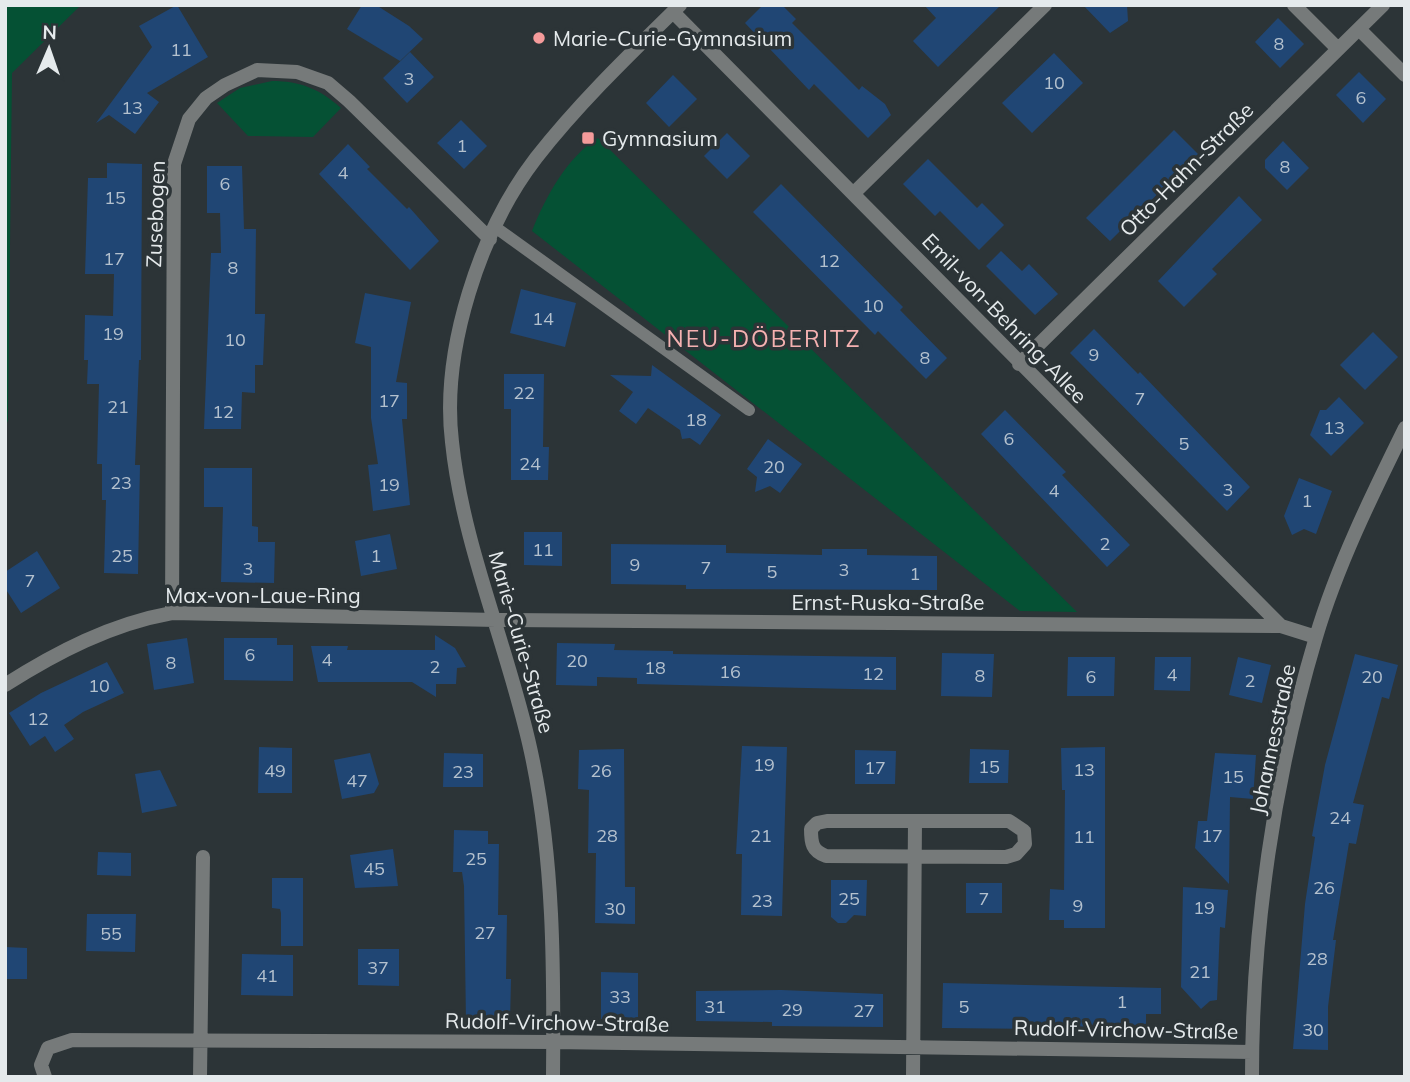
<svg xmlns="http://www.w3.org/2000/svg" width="1410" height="1082" font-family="Mulish,sans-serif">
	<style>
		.green { fill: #055134 }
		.building { fill: #204674 }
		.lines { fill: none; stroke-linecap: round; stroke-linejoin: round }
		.service { stroke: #767a7a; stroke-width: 12 }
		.minor { stroke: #767a7a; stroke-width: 14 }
		.poi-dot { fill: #f59b9b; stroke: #2c3437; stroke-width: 2.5 }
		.labels { text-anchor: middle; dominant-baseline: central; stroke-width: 7; stroke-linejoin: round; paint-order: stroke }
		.number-label { font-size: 18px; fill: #b4c1ce }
		.poi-label { font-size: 21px; fill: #e5eaec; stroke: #2c3437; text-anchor: start }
		.street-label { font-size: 21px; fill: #e5eaec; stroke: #2c3437 }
		.neighbourhood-label { font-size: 23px; letter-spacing: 2px; fill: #f5b1b1; stroke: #2c3437 }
	</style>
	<rect width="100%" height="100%" fill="#2c3437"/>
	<path class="green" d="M5 5H81L12 73 8 420 5 429Z
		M272 81C300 81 320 89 341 108L313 137 248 136 217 103 240 88Z
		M598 138 1077 612 1020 611 532 231C545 198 567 157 598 138Z"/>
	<path class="building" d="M177 5 208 57 147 93 159 102 135 134 109 115 96 123 152 47 139 26Z
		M362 5H376L409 26 423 39 400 61 347 29Z
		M763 5H782L796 19 792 23 859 90 862 86 885 104 891 115 868 138 814 84 809 90 745 23Z
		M924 5H1001L938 67 913 41 936 18Z
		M1083 5H1127L1128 21 1110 33Z
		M1278 18 1304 44 1280 68 1255 42Z
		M410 52 434 77 407 103 383 78Z
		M1054 53 1083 83 1032 133 1002 103Z
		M1359 72 1386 99 1363 123 1336 95Z
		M673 75 697 99 669 127 646 103Z
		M461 120 487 146 464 169 437 143Z
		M1174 130 1198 154 1110 241 1086 218Z
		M727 133 750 156 727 179 704 156Z
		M1283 141 1309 168 1287 190 1265 168V160Z
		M348 144 370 167 367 169 407 209 409 207 439 241 410 270 319 174Z
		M928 159 977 208 982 203 1004 225 979 250 940 211 935 216 903 184Z
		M107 163 142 164 141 360H139L135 465H140L138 574 104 573 106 500H102V464H97L99 384H87L88 360H84L85 315 113 316 114 274H85L88 178H107Z
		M207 166H242L244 229H256L255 314H265L263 365H255V393L242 392 241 429H204L211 253H221L220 213H207Z
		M781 184 903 307 900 310 947 358 926 379 878 331 875 335 753 212Z
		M1239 196 1262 220 1212 269 1217 274 1184 307 1158 281Z
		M1001 251 1022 271 1029 264 1058 294 1035 315 986 266Z
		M521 289 576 303 565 347 510 333Z
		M365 293 411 302 396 382 407 383V419H402L410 505 373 511 368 465 378 464 371 418V347L355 343Z
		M1094 329 1138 374 1140 372 1250 487 1227 511 1070 353Z
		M1373 332 1398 357 1365 390 1340 365Z
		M652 365 721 415 700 445 690 438 682 439 680 430 648 408 636 424 619 411 633 392 610 375 651 376Z
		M504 374H544L543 447H549L548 480H511V409H504Z
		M1339 397 1364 423 1331 456 1310 435 1320 410H1326Z
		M1005 410 1066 472 1062 475 1130 545 1107 567 981 434Z
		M768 439 802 464 780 493 770 486 755 492 757 477 747 469Z
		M204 468H252V526L258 527V542H275L274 583 221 582 223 507H204Z
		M1299 478 1332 491 1316 534 1304 529 1292 535 1284 516Z
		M524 532H562V566L524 565Z
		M390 534 397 569 361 576 355 541Z
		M611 544 726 545V553L822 555V549H867V555L937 556V590L686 589V585L611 584Z
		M37 551 60 588 21 613 5 588V572Z
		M435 635 455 648 466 667 457 668 456 684H436V697L412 682H318L311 646H348L347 650H435Z
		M187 638 194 683 154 690 147 644Z
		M224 638H277V645H293V681L224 680Z
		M557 643 615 644 614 650 673 651V654L896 657V690L637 684V678L597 677V686L556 685Z
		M942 653 994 654 992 697 941 696Z
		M1355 654 1398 665 1389 699 1382 697 1353 803 1364 805 1356 844 1349 843 1333 940H1336L1328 1007V1050L1293 1049 1305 904 1315 837 1312 836 1325 765Z
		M1068 657H1115L1114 696H1067Z
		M1155 657H1191L1190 691 1154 690Z
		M1238 657 1271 665 1262 703 1229 695Z
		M107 662 124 693 83 712 64 725 74 739 55 752 45 736 30 746 9 713 41 693Z
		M742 746 787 747 782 916 741 915 742 854H736Z
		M259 747 292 748V793H258Z
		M1105 747V928H1064V920H1049L1050 889 1064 890 1065 790H1062L1061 748Z
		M624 749 625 887H635V924L595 923 596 853H588L589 790 578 789 579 750Z
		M970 749 1009 750 1008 783H969Z
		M855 750 896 751 895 784H855Z
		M370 753 379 784 374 793 342 799 334 760Z
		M444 753 483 754V787H443Z
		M1215 753 1256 755 1253 799 1230 797 1229 884 1195 848 1198 821H1207Z
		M160 770 177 806 142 813 135 774Z
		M454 830 488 831V844H499L498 915H507L506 979H511L510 1022H466L464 886 462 872H453Z
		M393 849 398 886 355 888 350 855Z
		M98 852 131 853V876L97 875Z
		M272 878H303V946H281V913L280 909 272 908Z
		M831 880H867L866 916 854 915 846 923H838L831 917Z
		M966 883H1002V913H966Z
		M1183 887 1228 890 1225 928 1220 927 1217 1000 1210 1001 1201 1009 1181 987Z
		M87 914H136L135 952 86 951Z
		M5 947 27 948V979H5Z
		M358 949H399V986L358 985Z
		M242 954 293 955V996L241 995Z
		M601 972 638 973V1020L601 1019Z
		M943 983 1161 988V1014H1146V1030L942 1028Z
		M781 990 883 994V1027L772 1026V1022L696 1021V991Z"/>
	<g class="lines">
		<path class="service" d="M495 227 749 410"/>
		<path class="minor" d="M1294 5 1338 49
			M673 12 1281 626 1316 637
			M1359 29 1405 75
			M854 193 1045 5
			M1019 364 1383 5
			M172 613 174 164 189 119 206 98 225 85 257 70 297 72 328 83 349 101 490 239
			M5 685C57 652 111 624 172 613L496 620 1281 626
			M827 821H1009L1024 831 1025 844 1016 854 1006 857 826 856C812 851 811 843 811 829L817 823Z
			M45 1077 41 1065 48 1048 72 1040 553 1042 1252 1052
			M200 1077 203 857
			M553 1077C554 969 554 858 531 752 509 649 463 548 452 442 441 350 480 231 536 158 579 103 630 54 680 5
			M913 1077 915 821
			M1252 1077C1252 930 1274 778 1316 637 1337 566 1372 495 1405 428"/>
	</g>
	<g class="poi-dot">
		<circle cx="539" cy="38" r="7"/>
		<rect x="581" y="131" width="14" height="14" rx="3.5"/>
	</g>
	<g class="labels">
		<g class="number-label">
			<text x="1279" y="43">8</text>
			<text x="181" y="49">11</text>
			<text x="409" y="78">3</text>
			<text x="1054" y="82">10</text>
			<text x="1361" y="97">6</text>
			<text x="132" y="107">13</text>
			<text x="462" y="145">1</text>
			<text x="1285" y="166">8</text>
			<text x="343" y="172">4</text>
			<text x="225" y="183">6</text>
			<text x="115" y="197">15</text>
			<text x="114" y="258">17</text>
			<text x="829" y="260">12</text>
			<text x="233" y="267">8</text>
			<text x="873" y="305">10</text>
			<text x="543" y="318">14</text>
			<text x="113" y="333">19</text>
			<text x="235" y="339">10</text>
			<text x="1094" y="354">9</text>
			<text x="925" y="357">8</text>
			<text x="524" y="392">22</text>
			<text x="1140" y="398">7</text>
			<text x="389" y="400">17</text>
			<text x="118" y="406">21</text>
			<text x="223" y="411">12</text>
			<text x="696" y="419">18</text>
			<text x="1334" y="427">13</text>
			<text x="1009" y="438">6</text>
			<text x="1184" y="443">5</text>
			<text x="530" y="463">24</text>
			<text x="774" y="466">20</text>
			<text x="121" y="482">23</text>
			<text x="389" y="484">19</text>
			<text x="1228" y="489">3</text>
			<text x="1054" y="490">4</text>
			<text x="1307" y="500">1</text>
			<text x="1105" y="543">2</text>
			<text x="543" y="549">11</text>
			<text x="122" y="555">25</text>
			<text x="376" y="555">1</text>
			<text x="635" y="564">9</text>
			<text x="706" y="567">7</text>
			<text x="248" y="568">3</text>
			<text x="844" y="569">3</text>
			<text x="772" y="571">5</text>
			<text x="915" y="573">1</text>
			<text x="30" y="580">7</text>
			<text x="250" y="654">6</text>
			<text x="327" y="659">4</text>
			<text x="577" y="660">20</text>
			<text x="171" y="662">8</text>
			<text x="435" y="666">2</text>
			<text x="655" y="667">18</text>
			<text x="730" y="671">16</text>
			<text x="873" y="673">12</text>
			<text x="1172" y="674">4</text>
			<text x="980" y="675">8</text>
			<text x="1091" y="676">6</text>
			<text x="1372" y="676">20</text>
			<text x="1250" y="680">2</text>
			<text x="99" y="685">10</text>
			<text x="38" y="718">12</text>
			<text x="764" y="764">19</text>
			<text x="989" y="766">15</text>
			<text x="875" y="767">17</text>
			<text x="1084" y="769">13</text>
			<text x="275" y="770">49</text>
			<text x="601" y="770">26</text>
			<text x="463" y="771">23</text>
			<text x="1233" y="776">15</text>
			<text x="357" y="780">47</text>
			<text x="1340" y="817">24</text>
			<text x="607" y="835">28</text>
			<text x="761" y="835">21</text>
			<text x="1212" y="835">17</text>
			<text x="1084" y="836">11</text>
			<text x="476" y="858">25</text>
			<text x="374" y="868">45</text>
			<text x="1324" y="887">26</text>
			<text x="849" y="898">25</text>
			<text x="984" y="898">7</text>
			<text x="762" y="900">23</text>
			<text x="1078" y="905">9</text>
			<text x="1204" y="907">19</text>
			<text x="615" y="908">30</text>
			<text x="485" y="932">27</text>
			<text x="111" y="933">55</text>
			<text x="1317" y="958">28</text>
			<text x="378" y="967">37</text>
			<text x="1200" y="971">21</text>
			<text x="267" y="975">41</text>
			<text x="620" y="996">33</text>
			<text x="1122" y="1001">1</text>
			<text x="715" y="1006">31</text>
			<text x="964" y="1006">5</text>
			<text x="792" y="1009">29</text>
			<text x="864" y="1010">27</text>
			<text x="1313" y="1029">30</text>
		</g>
		<g class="poi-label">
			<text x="553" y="38">Marie-Curie-Gymnasium</text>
			<text x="602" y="138">Gymnasium</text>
		</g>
		<g class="street-label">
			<text transform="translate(1186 169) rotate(-45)">Otto-Hahn-Straße</text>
			<text transform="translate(155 214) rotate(-88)">Zusebogen</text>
			<text transform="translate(1005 318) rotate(46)">Emil-von-Behring-Allee</text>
			<text x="263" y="595">Max-von-Laue-Ring</text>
			<text x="888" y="602">Ernst-Ruska-Straße</text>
			<text transform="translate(522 642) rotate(74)">Marie-Curie-Straße</text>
			<text transform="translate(1272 739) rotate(-78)">Johannesstraße</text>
			<text transform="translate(557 1022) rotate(1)">Rudolf-Virchow-Straße</text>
			<text transform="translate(1126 1029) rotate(1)">Rudolf-Virchow-Straße</text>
		</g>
		<g class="neighbourhood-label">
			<text x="764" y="338">NEU-DÖBERITZ</text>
		</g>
	</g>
	<rect width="1410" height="1082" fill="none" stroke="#e5eaec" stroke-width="14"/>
	<g transform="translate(49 49) rotate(2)" stroke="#2c3437" stroke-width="5" paint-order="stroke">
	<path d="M0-5L12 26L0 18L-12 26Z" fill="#e5eaec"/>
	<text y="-10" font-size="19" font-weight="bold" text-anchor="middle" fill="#e5eaec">N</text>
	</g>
</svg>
